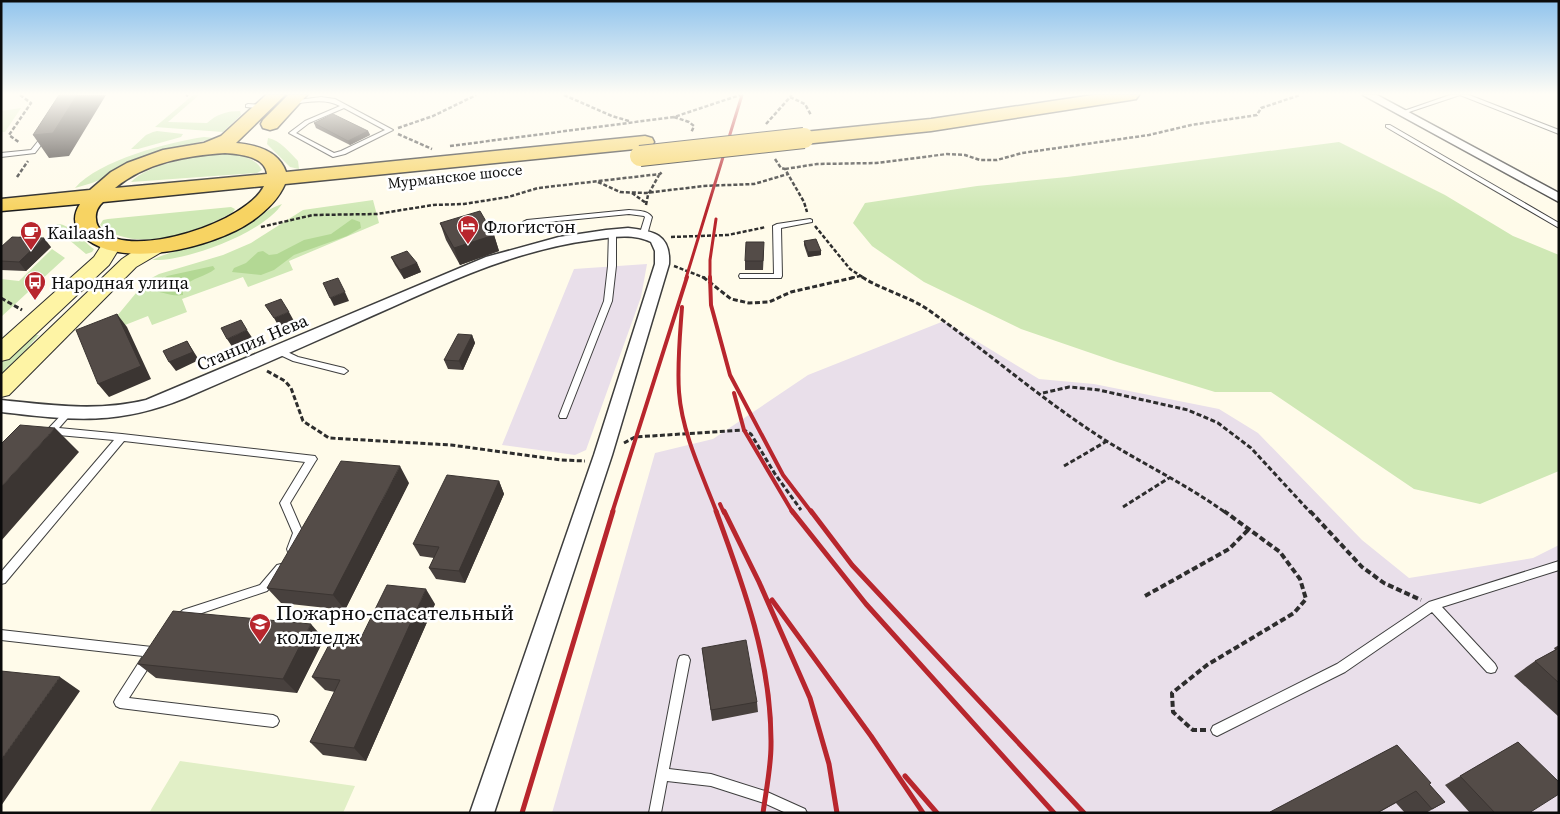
<svg xmlns="http://www.w3.org/2000/svg" width="1560" height="814" font-family="'Source Serif 4',serif">
	<style>
		.industrial { fill: #e9dfea }
		.green { fill: #cfe8b5 }
		.forest { fill: #b3d894 }
		.pitch { fill: #e1efc6 }
		.lines { fill: none; stroke-linecap: round; stroke-linejoin: round }
		.service-casing { stroke: #3e3e3e; stroke-width: 2 }
		.minor-casing { stroke: #3e3e3e; stroke-width: 3 }
		.secondary-casing { stroke: #2d2d2d; stroke-width: 2 }
		.primary-casing { stroke: #1c1c1c; stroke-width: 3 }
		.path-far2 { stroke: #2d2d2d; stroke-width: 2.5; stroke-dasharray: 4 2; stroke-linecap: butt }
		.path-far1 { stroke: #2d2d2d; stroke-width: 3; stroke-dasharray: 5 2.5; stroke-linecap: butt }
		.path { stroke: #2d2d2d; stroke-width: 4; stroke-dasharray: 6 3; stroke-linecap: butt }
		.service { fill: #fff; fill-rule: evenodd }
		.minor { fill: #fff; fill-rule: evenodd }
		.secondary { fill: #fef4a5; fill-rule: evenodd }
		.primary { fill: #f7d362; fill-rule: evenodd }
		.rail-far2 { stroke: #b8262d; stroke-width: 3 }
		.rail-far1 { stroke: #b8262d; stroke-width: 4 }
		.rail { stroke: #b8262d; stroke-width: 5 }
		.primary-bridge-casing { stroke: #1c1c1c; stroke-width: 22; stroke-linecap: butt }
		.primary-bridge { stroke: #f7d362; stroke-width: 20 }
		.wall { fill: #48413e }
		.shaded-wall { fill: #3b3532 }
		.building { fill: #544c48; stroke: #3b3532 }
		.labels { text-anchor: middle; dominant-baseline: central; stroke-width: 5; stroke-linejoin: round; paint-order: stroke }
		.far-street-label { font-size: 15px; fill: #0b0b0b; stroke: #fff }
		.poi-label { font-size: 18px; fill: #0b0b0b; stroke: #fff; text-anchor: start }
		.street-label { font-size: 18px; fill: #0b0b0b; stroke: #fff }
		.near-poi-label { font-size: 21px; fill: #0b0b0b; stroke: #fff; text-anchor: start }
	</style>
	<rect width="100%" height="100%" fill="#fffbea"/>
	<path class="industrial" d="M647 264 641 297 586 450 575 455 502 445 574 269Z
		M944 321 1039 379 1094 384 1219 409 1258 433 1362 540 1409 578 1533 558 1559 545V813H552L655 453 713 439 808 375Z"/>
	<path class="green" d="M193 95H199L168 122 207 123C217 114 227 111 240 111L241 115 223 132 155 127Z
		M153 132 157 131 183 134 181 137 138 149H131L146 135Z
		M204 137 215 138 172 149 92 183 75 188C99 160 169 142 204 137Z
		M268 138C280 140 290 153 298 161L299 169 290 167 267 144Z
		M1339 142 1445 195 1513 236 1559 255V471L1480 504 1414 489 1271 392H1215L1117 362 1021 329 924 282 872 246 853 223 865 203 977 186 1067 177Z
		M218 153C233 154 254 155 262 170L257 173 131 182C148 164 193 157 218 153Z
		M373 200 379 223 289 261 293 270 248 287 243 277 182 299 187 312 152 325 148 316 102 334 146 281 159 274 223 255 251 243 303 210Z
		M282 204C263 233 186 262 152 260 177 248 206 245 232 233 250 225 264 210 282 204Z
		M231 207 235 209 233 212C198 232 135 255 100 225L103 220 108 219Z
		M57 224C69 223 84 242 94 249L92 252 86 254 55 228Z
		M52 249 65 258 1 317V279L19 281Z
		M32 335H39L1 378V362Z"/>
	<path class="forest" d="M352 219 360 222 361 228 347 236 294 255 274 270 261 275 232 272 234 268 246 263 258 252 263 251 269 255 277 254 304 240 331 234Z
		M213 266 215 269C205 277 192 277 183 288V295C170 297 163 291 151 291L150 289 167 276Z"/>
	<path class="pitch" d="M21 108 5 132H1V111Z
		M180 761 355 786 343 813H149Z"/>
	<g class="lines">
		<g class="service-casing">
			<path id="service" d="M1450 95H1460L1403 114 1398 113Z
				M1460 95H1469L1559 130V134Z
				M321 97 335 99 393 130 345 154 333 157 289 133 305 121 340 106C325 98 308 102 292 104L290 103V101ZM344 108 385 130 341 151 334 153 296 133 309 123Z
				M248 104 264 105 267 107 264 109 246 107V105Z
				M1386 125H1390L1559 223V228L1386 127Z
				M45 134 48 136 35 153 1 157V153L31 150 43 135Z
				M629 210C638 211 647 210 652 217L647 235H641L640 233 645 217 644 216 629 214 527 224 523 222 527 220Z
				M810 219 812 220V222L781 228 782 276 781 278H740L739 276 740 274H774L773 226 777 224Z
				M609 231H612L616 233V266L612 301 567 416 566 418H560L559 416 604 301 608 266Z
				M279 348 298 357 344 368 348 371 344 374 293 361 276 353 275 351Z
				M69 409 73 412 59 428 122 434 315 456 317 459 315 462 290 503 303 533 296 552 292 553 288 552 287 549 293 533 280 503 305 462 124 441 5 583 1 584V572L114 440 47 434 46 432 47 430 66 410Z
				M1559 561V570L1442 607 1495 664 1497 668 1495 672 1491 673 1487 672 1432 612 1345 672 1217 736 1213 734 1211 730 1213 726 1337 664 1429 602Z
				M281 564 285 565 286 568 285 571 267 591 190 617 181 623 177 621 176 618 177 615 183 610 260 585 277 565Z
				M1 630 152 647 156 648 158 652 156 656 129 698 273 715 277 717 279 721 277 725 273 727 120 708 116 706 114 702 116 698 143 656 1 640Z
				M684 655 688 656 690 660 669 769 711 774 765 791 805 809 807 813H786L764 803 711 786 667 781 661 813H649L678 660 680 656Z"/>
		</g>
		<g class="minor-casing">
			<path id="minor" d="M1363 95H1377L1559 193V202Z
				M628 228C653 231 671 234 669 264L612 455 494 813H470L594 455 655 264V251L651 242C633 233 612 237 592 240 507 251 432 290 354 324 298 349 241 374 185 398 116 426 72 420 1 412V400C50 405 97 412 146 400L486 257 559 237 606 230Z"/>
		</g>
		<g class="secondary-casing">
			<path id="secondary" d="M112 238 119 240 122 244 109 265 9 359 1 361V340L94 257 105 240Z
				M158 240 165 242 168 246 165 250 136 267 9 395 1 397V375L122 259 140 247Z"/>
		</g>
		<g class="primary-casing">
			<path id="primary" d="M266 95H285L236 143C257 145 279 151 286 172L645 136 652 138 654 142 652 146 645 148 285 184C278 200 266 211 252 221 215 247 118 272 82 235 73 225 73 215 80 204L1 211V199L90 190 111 172 127 163 163 150 204 143 221 136ZM225 153C239 154 265 156 267 174L115 188C147 162 185 156 225 153ZM264 186C247 222 134 259 103 232 99 228 96 225 96 219 95 213 98 206 103 202Z
				M288 95H307L277 128 270 130 263 128 261 124 263 120Z
				M1093 95H1139L1136 99 1130 100 931 131 804 144 797 142 795 138 797 134 804 132 931 119Z"/>
		</g>
		<path class="path-far2" d="M20 95 31 103 9 135 20 143
			M186 95 188 96
			M564 95 612 116 629 121
			M790 97 805 104 811 115
			M674 117 689 122 694 126 691 133
			M766 124 792 95
			M398 128 433 116 476 95
			M398 134 432 149
			M450 146 674 117 740 95
			M775 159 781 168 785 169 804 202 807 212
			M785 169 817 164 876 163 947 154 965 155 980 160H997L1022 153 1149 135 1191 125 1257 115 1261 108 1300 95
			M17 177 28 161
			M598 182 620 192 646 193 703 186 754 184 788 174
			M632 193 646 203
			M646 205 648 195 659 175
			M815 226 850 269 864 278
			M261 227 313 215 377 214 433 205 464 204 508 197 538 188 660 174 662 172
			M671 237 728 235 766 227
			M18 240 30 229
			M674 266 705 278
			M851 278 860 276"/>
		<path class="path-far1" d="M703 277 731 299 749 303 769 302 791 292 856 277
			M862 277C884 291 909 296 930 311 990 354 1046 403 1108 442 1147 466 1189 486 1226 513
			M1 298 22 310
			M267 371 285 381 291 388 303 421 329 438 451 445 561 460 585 461
			M1043 393 1069 387 1099 390 1188 410 1218 423 1251 448 1311 513
			M624 443 635 437 744 430 751 434 775 474 801 510
			M1064 466 1107 441
			M1123 507 1169 478"/>
		<path class="path" d="M1310 511 1362 567 1384 583 1421 600
			M1145 596 1229 549 1249 529
			M1206 730H1193L1173 712 1172 693 1207 665 1294 613 1306 599 1300 579 1280 552 1224 511"/>
		<use href="#service" class="service"/>
		<use href="#minor" class="minor"/>
		<use href="#secondary" class="secondary"/>
		<use href="#primary" class="primary"/>
		<path class="rail-far2" d="M686 278 742 95
			M710 278V260L716 219"/>
		<path class="rail-far1" d="M710 277 711 305 730 375 783 475 812 513
			M682 307C680 335 677 364 679 392 682 433 702 474 717 513
			M734 393 744 430 793 513
			M720 504 724 513
			M612 513 687 277"/>
		<path class="rail" d="M716 511C744 587 772 663 771 745 771 767 766 791 763 813
			M724 511 759 582 810 698 829 764 837 813
			M792 511 866 604 1054 813
			M811 511 852 565 1084 813
			M772 600 871 736 923 813
			M905 776 937 813
			M522 813 613 511"/>
		<g class="primary-bridge-casing">
			<path id="primary-bridge" d="M640 156 804 138"/>
		</g>
		<use href="#primary-bridge" class="primary-bridge"/>
	</g>
	<path class="wall" d="M314 123 368 131 370 135 350 145 316 128Z
		M440 223 494 235 499 251 460 265 446 240Z
		M804 241 821 251V255L808 257 804 245Z
		M1 247H51L26 271 1 270Z
		M764 250 763 270H745V261Z
		M391 257 417 263 421 272 404 279 395 265Z
		M472 335 475 343 463 370 448 369 444 360Z
		M499 481 504 494 465 583 436 579 429 568 434 558 420 556 413 544Z
		M409 483 345 610 281 603 267 588Z
		M435 604 366 761 323 755 310 742 335 692 325 690 312 677 359 642Z
		M324 639 297 693 156 678 138 664Z
		M1559 645V717L1514 676 1535 661 1555 650 1554 648Z
		M702 648 757 702 758 712 712 721Z
		M1518 742 1529 813H1470L1445 785Z
		M1397 745 1429 784 1445 802 1426 813H1405L1396 803 1378 813H1269Z"/>
	<path class="shaded-wall" d="M77 95H106L69 156 49 158 33 135Z
		M368 131 370 135 350 145 348 141Z
		M494 235 499 251 460 265 454 248Z
		M44 238 51 247 26 271 19 262Z
		M821 251V255L808 257V252Z
		M417 263 421 272 404 279 400 270Z
		M345 292 349 301 334 306 330 298Z
		M289 312 294 321 279 327 274 318Z
		M117 314 127 327 151 379 109 397 98 384Z
		M247 330 253 339 233 348 227 339Z
		M472 335 475 343 463 370 459 361Z
		M187 341 199 360 176 371 169 362Z
		M55 428 79 452 1 541V487Z
		M400 466 409 483 345 610 333 595Z
		M499 481 504 494 465 583 459 571Z
		M426 589 435 604 366 761 354 748Z
		M311 624 324 639 297 693 283 679Z
		M60 677 80 691 1 806V760Z"/>
	<path class="building" d="M59 95H77L53 133 33 135Z
		M333 114 368 131 348 141 314 123Z
		M480 211 494 235 454 248 440 223Z
		M12 237 44 238 19 262 1 261V247Z
		M816 239 821 251 808 252 804 241Z
		M746 242H764L763 261H745Z
		M407 251 417 263 400 270 391 257Z
		M338 278 345 292 330 298 323 283Z
		M281 299 289 312 274 318 265 305Z
		M117 314 141 366 98 384 76 330Z
		M241 320 247 330 227 339 221 328Z
		M458 334 472 335 459 361 444 360Z
		M187 341 193 352 169 362 163 351Z
		M20 425 55 428 1 487V444Z
		M341 461 400 466 333 595 267 588Z
		M447 475 499 481 459 571 429 568 439 547 413 544Z
		M387 585 426 589 354 748 310 742 340 680 312 677 332 639 359 642Z
		M173 611 311 624 283 679 138 664Z
		M746 640 757 702 711 710 702 648Z
		M1559 648V683L1535 661Z
		M1 671 60 677 1 760Z
		M1518 742 1559 782V794L1529 813H1495L1460 776Z
		M1397 745 1431 783 1429 784 1445 802 1432 809 1416 791 1377 813H1271L1270 812Z"/>
	<linearGradient id="sky" x2="0" y2="1"><stop stop-color="#91c4ed"/><stop offset="0.45" stop-color="#fffdf6"/><stop offset="1" stop-color="#fffdf6" stop-opacity="0"/></linearGradient>
	<rect width="1560" height="209" fill="url(#sky)"/>
	<defs>
		<g id="hotel-pin" transform="scale(1.125)"><path d="M0 17L-7.5 6A9.5 9.5 0 1 1 7.5 6Z" fill="#b8262d" stroke="#fff"/><path d="M-6-4.5h1.5V1H6V5H4.5V3h-9V5H-6ZM-4 0a1.8 1.8 0 1 1 3.6 0ZM.5 0V-2.5h3Q6-2.5 6 0Z" fill="#fff"/></g>
		<g id="cafe-pin" transform="scale(1.125)"><path d="M0 17L-7.5 6A9.5 9.5 0 1 1 7.5 6Z" fill="#b8262d" stroke="#fff"/><path d="M-5.5-4.5H6V0H3Q3 3.5 0 3.5H-2.5Q-5.5 3.5-5.5 0ZM3-3.2v2h1.7v-2ZM-6 4.5H4V6H-6Z" fill="#fff"/></g>
		<g id="bus-pin" transform="scale(1.125)"><path d="M0 17L-7.5 6A9.5 9.5 0 1 1 7.5 6Z" fill="#b8262d" stroke="#fff"/><path d="M-5-6H5V4H4V6H2V4H-2V6H-4V4H-5ZM-3.5-4V0h7V-4ZM-3.5 1.2v1.5H-2V1.2ZM2 1.2v1.5H3.5V1.2Z" fill="#fff"/></g>
		<g id="university-pin" transform="scale(1.125)"><path d="M0 17L-7.5 6A9.5 9.5 0 1 1 7.5 6Z" fill="#b8262d" stroke="#fff"/><path d="M0-5L7-2L0 1L-7-2ZM-4 1L0 2.5L4 1V4Q0 6-4 4Z" fill="#fff"/></g>
	</defs>
	<g fill-rule="evenodd">
		<use href="#hotel-pin" x="468" y="226"/>
		<use href="#cafe-pin" x="31" y="232"/>
		<use href="#bus-pin" x="35" y="282"/>
		<use href="#university-pin" x="260" y="624"/>
	</g>
	<g class="labels">
		<g class="far-street-label">
			<text transform="translate(455 176) rotate(-6)">Мурманское шоссе</text>
		</g>
		<g class="poi-label">
			<text x="484" y="226">Флогистон</text>
			<text x="47" y="232">Kailaash</text>
			<text x="51" y="282">Народная улица</text>
		</g>
		<g class="street-label">
			<text transform="translate(252 342) rotate(-23)">Станция Нева</text>
		</g>
		<g class="near-poi-label">
			<text x="276" y="612">Пожарно-спасательный<tspan x="276" dy="24">колледж</tspan></text>
		</g>
	</g>
	<rect width="1560" height="814" fill="none" stroke="#0b0b0b" stroke-width="5"/>
</svg>
